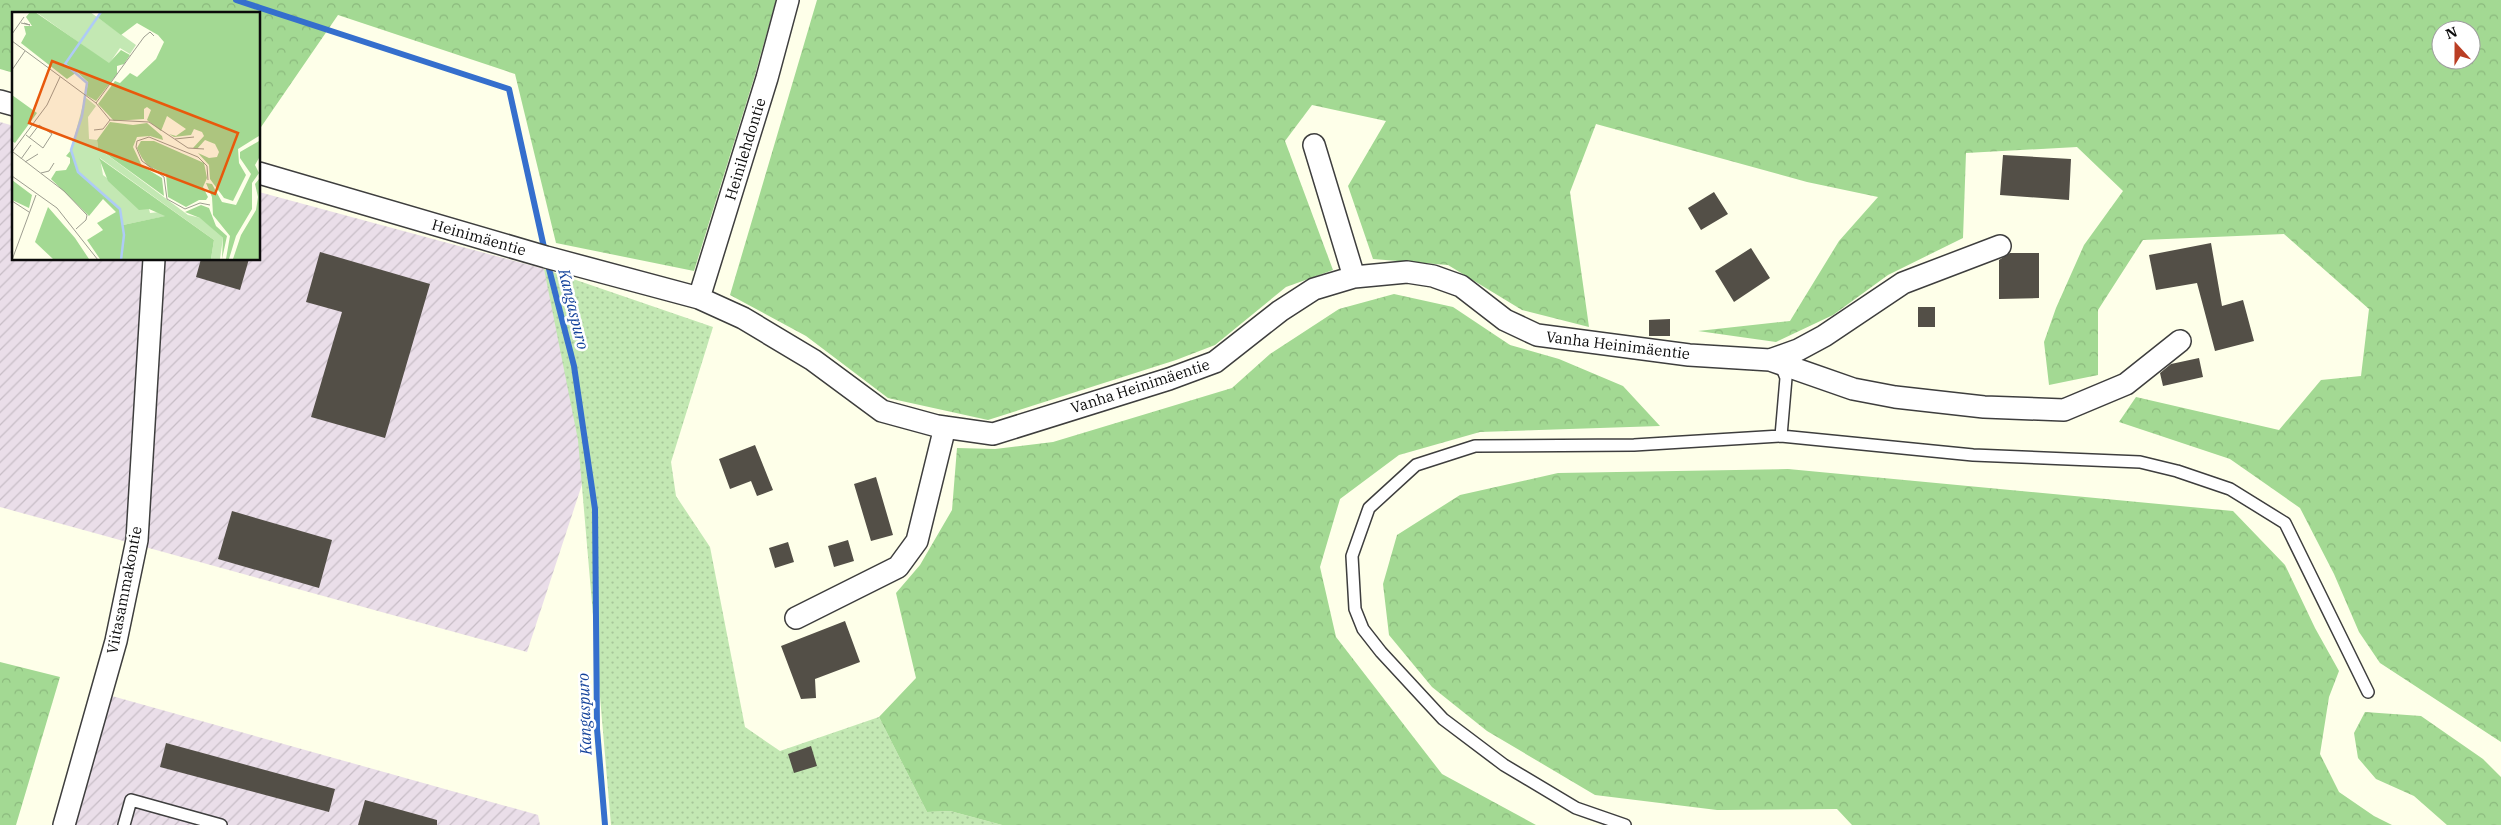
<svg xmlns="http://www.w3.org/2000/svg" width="2501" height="825" font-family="'IBM Plex Serif',serif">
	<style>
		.industrial { fill: url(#industrial-furrows) }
		.grass { fill: url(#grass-dots) }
		.forest { fill: url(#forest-crowns); fill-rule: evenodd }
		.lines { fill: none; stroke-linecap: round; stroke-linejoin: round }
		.stream { stroke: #356fcd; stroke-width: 6 }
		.building { fill: #534f47 }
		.service-casing { stroke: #3e3e3e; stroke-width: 14 }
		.minor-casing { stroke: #3e3e3e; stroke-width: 24 }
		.service { stroke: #fff; stroke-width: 11 }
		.minor { stroke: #fff; stroke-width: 21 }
		.labels { text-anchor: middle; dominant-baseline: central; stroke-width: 5; stroke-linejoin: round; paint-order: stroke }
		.street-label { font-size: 15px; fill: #0b0b0b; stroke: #fff }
		.water-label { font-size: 16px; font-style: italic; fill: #15439b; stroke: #fff }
		.inset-river { fill: none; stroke: #aecbf6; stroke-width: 2.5 }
		.inset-road { fill: none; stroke: #9d9d90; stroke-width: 1 }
		.view { fill: #e8590c; fill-opacity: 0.15; stroke: #e8590c; stroke-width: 2.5 }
		.inset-edge { fill: none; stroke: #0b0b0b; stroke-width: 2.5 }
	</style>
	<defs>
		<pattern id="industrial-furrows" width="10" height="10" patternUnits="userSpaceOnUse" patternTransform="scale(1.25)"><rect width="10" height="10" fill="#eadee9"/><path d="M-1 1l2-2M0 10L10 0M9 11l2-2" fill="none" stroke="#c7bdc6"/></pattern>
		<pattern id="grass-dots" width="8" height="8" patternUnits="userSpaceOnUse" patternTransform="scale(1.25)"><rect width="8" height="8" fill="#c3e8b3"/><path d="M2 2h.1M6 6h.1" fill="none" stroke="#a6c699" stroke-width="1.8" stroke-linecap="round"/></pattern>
		<pattern id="forest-crowns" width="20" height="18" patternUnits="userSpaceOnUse" patternTransform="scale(1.25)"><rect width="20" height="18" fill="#a3d993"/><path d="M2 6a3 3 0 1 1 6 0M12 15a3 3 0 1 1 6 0" fill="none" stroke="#8bb97d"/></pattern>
	</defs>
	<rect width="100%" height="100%" fill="#feffe9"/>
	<path class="industrial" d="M0 122 14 126V259H259V192L544 269 592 454 527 652 0 507Z
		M94 691 538 815 540 825H54Z"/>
	<path class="grass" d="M544 269 713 327 671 462 676 496 710 547 745 727 780 751 879 717 927 812 950 811 1002 825H611L578 440Z"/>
	<path class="forest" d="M0 0H776L755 75 694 271 556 243 515 74 338 15 259 130V14H14V73L0 69Z
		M817 0H2501V742L2380 663 2359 632 2334 574 2300 508 2230 459 2119 422 2136 397 2279 430 2321 380 2361 376 2369 309 2284 234 2143 240 2098 310V375L2049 385 2044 342 2056 308 2084 245 2123 191 2077 147 1966 153 1963 238 1888 275 1833 315 1776 342 1698 331 1790 321 1839 241 1878 197 1807 182 1596 124 1570 192 1589 327 1522 310 1448 265 1373 259 1348 186 1386 121 1312 105 1285 141 1333 270 1286 287 1215 345 1176 360 988 420 888 398 806 336 730 295ZM2441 30H2471V60H2441Z
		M1394 294 1453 307 1510 345 1559 359 1623 386 1660 426 1480 432 1399 455 1340 499 1320 567 1336 637 1442 774 1536 825H1002L950 811 927 812 879 717 916 678 896 593 920 565 952 510 957 448 995 449 1053 442 1232 388 1270 354 1339 309Z
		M1788 469 2233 511 2285 565 2315 628 2339 671 2329 697 2320 754 2339 792 2374 816 2392 825H1852L1837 809 1717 810 1595 795 1487 731 1432 687 1389 635 1383 584 1397 535 1460 495 1558 473Z
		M0 662 60 677 16 825H0Z
		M2365 712 2421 716 2483 759 2501 777V825H2447L2414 796 2376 779 2358 758 2354 733Z"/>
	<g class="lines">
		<path class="stream" d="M236 0 509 89 545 252
			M547 261 574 366 595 509 597 729 605 825"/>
	</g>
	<path class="building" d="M2003 155 2071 159 2069 200 2000 195Z
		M1714 192 1728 214 1701 230 1688 208Z
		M2211 243 2222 306 2243 300 2254 341 2215 351 2197 283 2156 290 2149 255Z
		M1751 248 1770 278 1734 302 1715 271Z
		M320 252 430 284 385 438 311 417 342 312 306 302Z
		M2010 253H2039V298L1999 299V260Z
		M201 259H249L240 290 196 277Z
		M1918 307H1935V327H1918Z
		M1670 319V336H1649V320Z
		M2199 358 2203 377 2163 386 2160 373 2171 364Z
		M755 445 773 490 757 496 751 481 730 489 719 459Z
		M876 477 893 535 871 541 854 484Z
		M232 511 332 540 319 588 218 559Z
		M848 540 854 561 834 567 828 546Z
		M788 542 794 562 775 568 769 548Z
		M845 621 860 662 815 679 816 698 801 699 781 646Z
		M166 743 335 789 329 812 160 767Z
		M811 746 817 766 794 773 788 754Z
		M365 800 437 820V825H358Z"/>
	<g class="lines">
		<g class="service-casing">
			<path id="service" d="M1780 363 1786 378 1781 436
				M124 825 131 800 221 825
				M1625 825 1576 808 1504 765 1443 719 1381 652 1363 629 1355 609 1352 556 1369 508 1416 465 1475 446 1634 445 1781 436 1973 455 2140 462 2177 471 2230 489 2285 523 2368 692"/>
		</g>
		<g class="minor-casing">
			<path id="minor" d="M0 101 14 105
				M1314 145 1354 277
				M259 173 546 257 699 298 743 318 813 360 882 411 937 426 993 434 1169 379 1215 362 1280 311 1314 289 1354 277 1407 272 1433 276 1461 286 1505 320 1537 335 1689 355 1770 360 1853 389 1895 397 1984 407 2064 410 2126 384 2180 341
				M699 298 767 78 788 0
				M1770 360 1798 350 1824 336 1903 283 2000 246
				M796 618 898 567 917 541 945 427
				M64 825 116 641 137 540 154 259"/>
		</g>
		<use href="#service" class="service"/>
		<use href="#minor" class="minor"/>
	</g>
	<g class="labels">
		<g class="street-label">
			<text transform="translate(745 149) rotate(-73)">Heinilehdontie</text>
			<text transform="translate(479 237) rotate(16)">Heinimäentie</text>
			<text transform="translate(1618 345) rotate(7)">Vanha Heinimäentie</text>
			<text transform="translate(1140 386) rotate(-18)">Vanha Heinimäentie</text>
			<text transform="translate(124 590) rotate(-79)">Viitasammakontie</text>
		</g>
		<g class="water-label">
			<text transform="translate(574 309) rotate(76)">Kangaspuro</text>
			<text transform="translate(584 714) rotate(-92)">Kangaspuro</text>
		</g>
	</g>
	<g transform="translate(12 12)">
		<rect width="248" height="248" fill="#feffe9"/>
		<path d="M24 0H78L124 33 118 42 108 36 97 52ZM73 85 84 94 76 105 77 127 85 128 86 136 176 203 189 206 211 226 208 247H199L202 228 88 146 91 163 137 197 138 201 148 200 154 204 111 213 108 196 66 159 59 138Z" fill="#c3e8b3"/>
		<path d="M18 0H23L97 51 109 38 118 43 112 52 105 54V62L84 89 74 83 76 70 65 60 55 67 9 31 14 22 12 14H20L14 5ZM89 0H247V124L226 137 227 151 234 163 221 189 212 186 198 167 197 153 186 141 197 146 205 145 207 140 203 132 193 128 185 137 181 136 192 124 190 120 182 117 179 123 162 125 157 122 164 124 174 117 155 104 149 119 135 108 139 98 135 95 132 97V107L102 109 86 92 103 69 108 71 118 61 125 65 144 47 152 30 146 23 125 11 109 23 85 5ZM0 83 25 101 3 131 0 129ZM98 110 121 113 135 111 150 124 151 128 138 124 125 125 121 135 130 154 150 166 152 184 86 136 85 128ZM129 129H142L192 151 195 166 191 175 196 185 194 188H187L174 195 156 185 154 162 136 154 130 146 125 136ZM247 129V146L243 153 247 161 240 171V197L224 224 217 247H214L218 224 201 203 200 185 194 171 200 172 210 190 224 193 239 162 228 146V140ZM59 138 66 159 108 196 111 213 153 204 137 197 127 198 96 169 87 146 202 228 199 247H88L75 228 91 218 85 211 104 200 91 187 77 204 39 167 44 159 54 158 58 151V146L54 144ZM247 167V247H221L229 223 244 198 246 185 243 172ZM0 168 20 183 17 196 0 188ZM189 193 197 196 204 214 215 224 210 247 211 226 188 206 173 200ZM36 195 63 226 77 247H41L23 230Z" fill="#a3d993"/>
		<path class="inset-river" d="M89 0 53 52 75 71 70 104 59 138 66 160 108 197 112 223 109 248"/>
		<path class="inset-road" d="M9 11 18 13 12 11M0 22 12 5M0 29 84 91 98 108 137 110 176 136 192 137M0 58 13 39M84 91 132 25 138 20 142 24M82 118 91 117 98 108M14 123 31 136 40 122 27 113 17 126M163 127 182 125M0 140 35 93 48 65M1 140 52 179 75 203 74 208 64 217M9 147 19 133M13 150 26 142M29 161 37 159 42 151M0 164 45 196 86 248M196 168 195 154 186 145 137 125 125 129 124 135 130 149 152 165 155 187 173 197 188 191 198 193M0 189 17 200M0 248 24 183"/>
		<path class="view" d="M40 49 226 121 203 182 17 111Z"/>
		<rect width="248" height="248" class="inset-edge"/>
	</g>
	<g transform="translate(2456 45) rotate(339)"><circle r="24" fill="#ffffff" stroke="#9d9d9d"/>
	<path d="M0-4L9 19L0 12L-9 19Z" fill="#ba3e24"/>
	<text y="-8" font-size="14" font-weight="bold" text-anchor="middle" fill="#0b0b0b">N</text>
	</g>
</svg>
